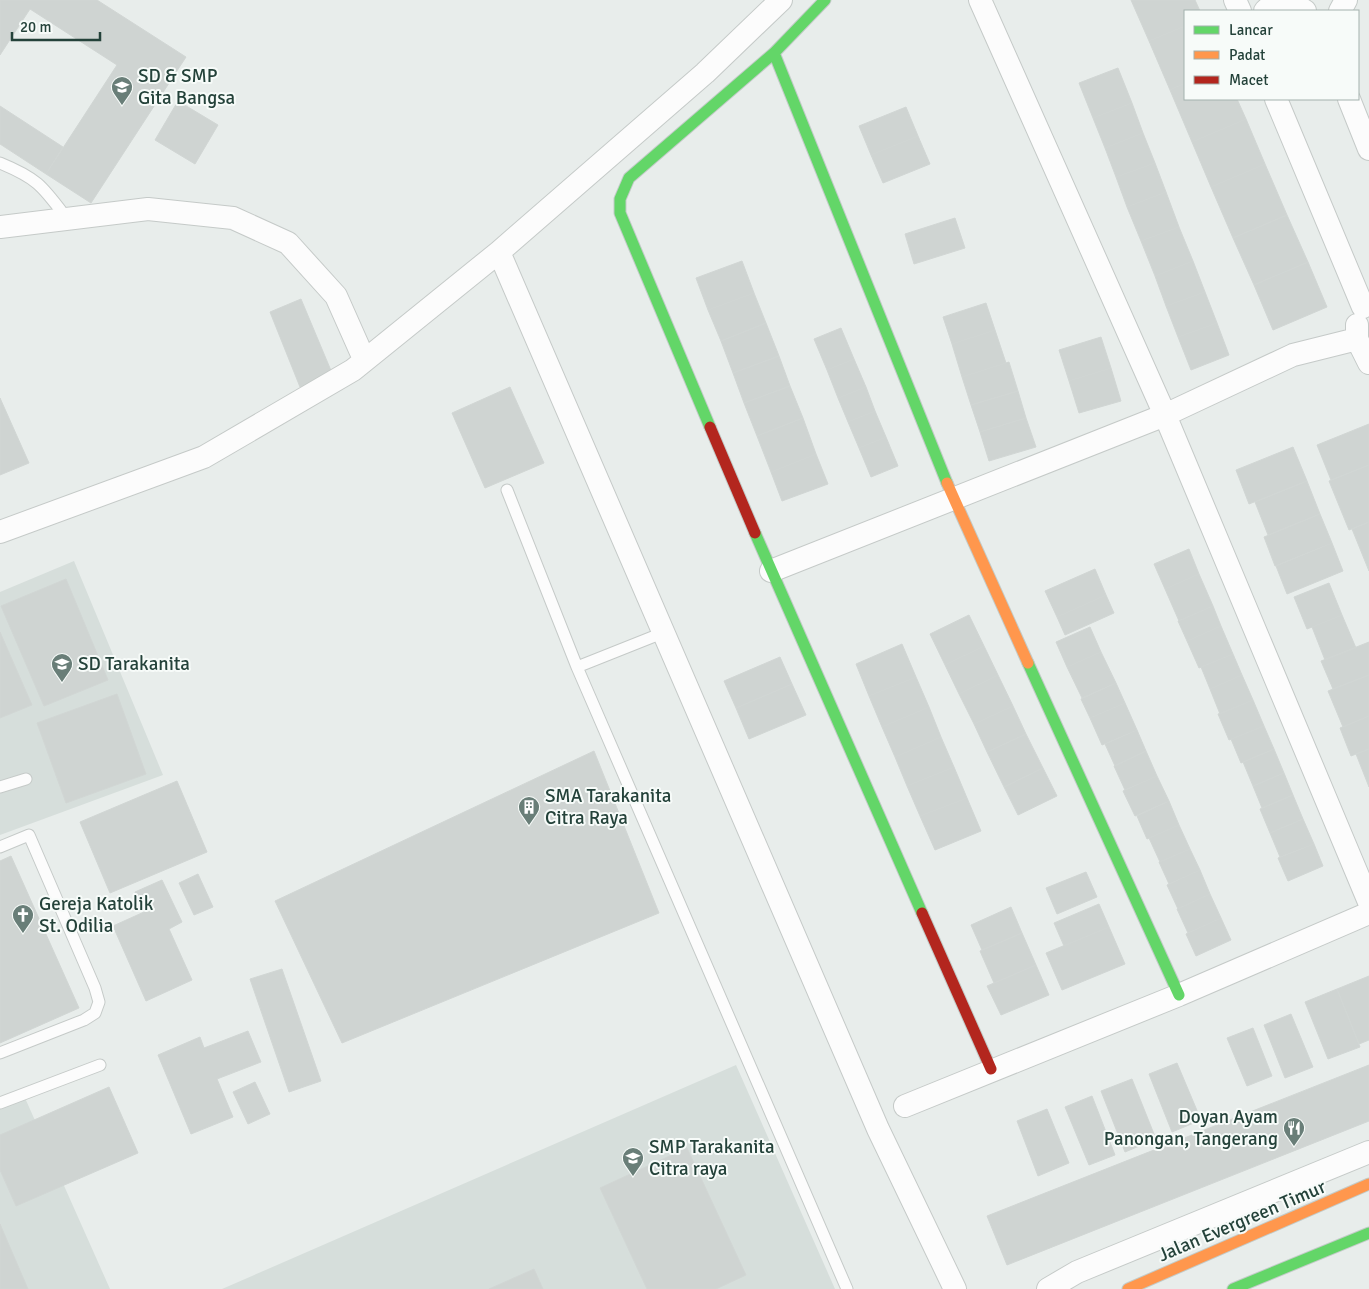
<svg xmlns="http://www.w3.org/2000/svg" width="1369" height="1289" font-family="Signika,sans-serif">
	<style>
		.built { fill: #d6dedb }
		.building { fill: #cfd4d2; stroke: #d1d6d4 }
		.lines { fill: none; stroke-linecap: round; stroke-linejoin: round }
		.lane-casing { stroke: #c5cac8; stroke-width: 13 }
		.street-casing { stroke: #c5cac8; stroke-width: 24 }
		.fast-casing { stroke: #c3cbc8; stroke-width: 13 }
		.slow-casing { stroke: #c3cbc8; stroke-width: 13 }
		.jam-casing { stroke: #c3cbc8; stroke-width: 13 }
		.lane { stroke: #fcfcfc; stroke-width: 11 }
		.street { stroke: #fcfcfc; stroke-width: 22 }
		.fast { stroke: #63d668; stroke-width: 11 }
		.slow { stroke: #ff974d; stroke-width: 11 }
		.jam { stroke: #b3261e; stroke-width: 11 }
		.labels { text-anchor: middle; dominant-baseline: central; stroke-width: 4; stroke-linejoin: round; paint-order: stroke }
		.poi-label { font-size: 19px; fill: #24423a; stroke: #f7fbf9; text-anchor: start }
		.street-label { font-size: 19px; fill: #24423a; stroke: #f7fbf9 }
	</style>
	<rect width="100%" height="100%" fill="#e8edeb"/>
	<path class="built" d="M74 561 163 775 0 835V592Z
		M736 1065 835 1289H222Z
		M25 1098 110 1289H0V1109Z"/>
	<path class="building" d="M0 0H97L186 57 91 203 46 174 117 65 30 9 0 55Z
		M1131 0H1195L1200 11H1185V26L1149 41Z
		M1185 26V83L1170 90 1149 41Z
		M1118 68 1132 103 1093 118 1079 83Z
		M1185 83V99H1237L1246 119 1192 142 1170 90Z
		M178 101 218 125 195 164 155 140Z
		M1132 103 1143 133 1105 148 1093 118Z
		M0 106 63 147 46 174 0 144Z
		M906 107 918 136 871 155 859 126Z
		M1246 119 1265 164 1211 187 1192 142Z
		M1143 133 1155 163 1116 177 1105 148Z
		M918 136 930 164 883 183 871 155Z
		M1155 163 1166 192 1127 207 1116 177Z
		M1265 164 1287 215 1233 238 1211 187Z
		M1166 192 1179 227 1141 241 1127 207Z
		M1287 215 1308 262 1254 285 1233 238Z
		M955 218 965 248 914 264 905 234Z
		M1179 227 1193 261 1155 276 1141 241Z
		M742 261 754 293 708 310 696 278Z
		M1193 261 1205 292 1166 306 1155 276Z
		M1308 262 1327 307 1273 330 1254 285Z
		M1205 292 1217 323 1178 337 1166 306Z
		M754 293 766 323 721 341 708 310Z
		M301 299 332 373 300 387 270 312Z
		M986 303 995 330 952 344 943 317Z
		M766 323 779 356 733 373 721 341Z
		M1217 323 1229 355 1191 370 1178 337Z
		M841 328 854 359 827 370 814 339Z
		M995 330 1006 363 962 377 952 344Z
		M1101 337 1111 368 1069 381 1059 350Z
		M779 356 790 386 744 403 733 373Z
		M854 359 866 387 838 398 827 370Z
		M1009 362 1018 391 971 405 962 377Z
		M1111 368 1121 401 1079 413 1069 381Z
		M790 386 803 418 757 436 744 403Z
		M510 387 544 463 485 488 452 413Z
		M866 387 875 411 848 422 838 398Z
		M1018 391 1026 418 980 432 971 405Z
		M0 398 29 463 0 475Z
		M875 411 886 437 859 448 848 422Z
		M803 418 816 454 771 472 757 436Z
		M1026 418 1036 447 989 461 980 432Z
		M1369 424V465L1331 480 1317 445Z
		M886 437 898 466 871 477 859 448Z
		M1293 447 1307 481 1249 504 1236 470Z
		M816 454 828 484 782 501 771 472Z
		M1369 465V522L1349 530 1329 481Z
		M1307 481 1320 514 1268 535 1255 502Z
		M1320 514 1332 543 1275 566 1264 537Z
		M1369 522V571L1352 529Z
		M1332 543 1343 571 1287 594 1276 566Z
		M1189 549 1199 574 1165 589 1154 564Z
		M1095 569 1106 595 1057 617 1045 591Z
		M1199 574 1213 606 1179 621 1165 589Z
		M66 579 108 680 44 706 1 606Z
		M1329 583 1342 615 1307 629 1294 597Z
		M1106 595 1114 613 1065 635 1057 617Z
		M1213 606 1221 626 1187 641 1178 621Z
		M969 615 984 646 945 665 930 634Z
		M1342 615 1356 648 1325 660 1312 627Z
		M1221 626 1233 654 1199 668 1187 641Z
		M1090 627 1101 652 1067 667 1056 642Z
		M0 632 32 705 0 718Z
		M1369 642V675L1333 689 1321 661Z
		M902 644 916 677 869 696 856 664Z
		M984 646 998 675 959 694 945 665Z
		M1101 652 1116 683 1082 698 1067 667Z
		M1233 654 1242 675 1210 689 1201 667Z
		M780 657 792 684 736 708 724 681Z
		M998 675 1013 706 974 724 959 694Z
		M1242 675 1253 700 1220 714 1210 689Z
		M1369 675V716L1343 727 1328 691Z
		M916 677 929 707 882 727 869 696Z
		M1116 683 1125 703 1090 718 1081 699Z
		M792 684 806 715 749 739 736 708Z
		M117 694 146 774 66 803 37 723Z
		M1253 700 1264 726 1229 740 1218 714Z
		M1125 703 1137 730 1102 745 1090 718Z
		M1013 706 1026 734 987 752 974 724Z
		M929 707 941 737 895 757 882 727Z
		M1369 716V749L1351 756 1340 728Z
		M1264 726 1274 749 1241 763 1231 739Z
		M1137 730 1146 751 1115 766 1105 744Z
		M1026 734 1043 768 1004 787 987 752Z
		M941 737 954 767 907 786 895 757Z
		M1274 749 1284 773 1253 786 1243 762Z
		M1369 749V787L1356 754Z
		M594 751 659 913 342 1043 275 901Z
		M1146 751 1157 776 1125 790 1114 766Z
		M954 767 967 798 920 816 907 786Z
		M1043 768 1057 796 1018 815 1004 787Z
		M1284 773 1293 795 1262 808 1253 786Z
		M1157 776 1169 801 1135 816 1123 791Z
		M177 781 207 852 110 893 80 822Z
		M1293 795 1303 819 1270 833 1260 809Z
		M967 798 981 831 935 850 920 816Z
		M1169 801 1179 825 1147 839 1137 816Z
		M1303 819 1314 844 1280 857 1270 833Z
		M1179 825 1190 849 1160 862 1149 838Z
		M1314 844 1323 866 1288 881 1278 858Z
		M1190 849 1200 870 1169 884 1159 862Z
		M11 856 79 1008 0 1043V861Z
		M1200 870 1210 894 1178 909 1167 885Z
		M1086 872 1097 897 1057 914 1046 888Z
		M198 874 213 907 194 915 179 883Z
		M162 880 182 922 169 929 192 980 146 1001 113 926 144 912 135 892Z
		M1210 894 1221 918 1188 933 1177 909Z
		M1099 904 1109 927 1064 946 1054 923Z
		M1011 907 1022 933 982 950 971 925Z
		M1221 918 1231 940 1196 956 1186 934Z
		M1109 927 1125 964 1062 990 1046 953Z
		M1022 933 1036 965 994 983 980 951Z
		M1036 965 1049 995 1001 1015 987 986Z
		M282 969 321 1081 289 1092 250 979Z
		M1369 976V1040L1359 1044 1337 989Z
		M1337 989 1360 1047 1328 1059 1305 1002Z
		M1291 1014 1313 1067 1285 1078 1264 1025Z
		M1253 1028 1272 1076 1247 1086 1227 1038Z
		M248 1031 261 1062 217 1079 233 1117 191 1134 158 1055 200 1037 204 1048Z
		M1177 1063 1201 1120 1172 1132 1149 1074Z
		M1369 1065V1121L1007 1265 987 1216Z
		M1132 1079 1156 1139 1125 1152 1101 1091Z
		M255 1082 270 1114 248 1124 233 1092Z
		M109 1087 138 1153 16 1206 0 1170V1135Z
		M1092 1096 1115 1155 1089 1165 1065 1107Z
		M1047 1109 1069 1163 1038 1176 1017 1121Z
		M687 1148 746 1275 716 1289H647L600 1188Z
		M0 1224 28 1289H0Z
		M534 1269 543 1289H489Z"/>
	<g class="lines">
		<g class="lane-casing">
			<path id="lane" d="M0 163C39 179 43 187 68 220
				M507 490 577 667 847 1289
				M577 667 665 632
				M0 787 26 779
				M0 847 29 835 95 988 99 1002 95 1013 84 1020 0 1053
				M0 1103 100 1065"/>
		</g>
		<g class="street-casing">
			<path id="street" d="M980 0 1165 415 1369 902
				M1235 0 1240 11
				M1265 11C1275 0 1294 3 1305 11
				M1340 11 1346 0
				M1276 99 1363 307
				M1349 99 1369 149
				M0 227 148 209 233 218 288 243 336 296 364 359
				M499 252 878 1129 955 1289
				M1357 325V339L1369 363
				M0 532 204 457 353 370 499 252 705 73 781 0
				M771 571 1165 415 1293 355 1357 339
				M905 1106 1179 995 1369 913
				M1048 1289 1077 1272 1369 1152"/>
		</g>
		<g class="fast-casing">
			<path id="fast" d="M774 53 947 483
				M710 427 620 213V199L629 178 774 53 825 0
				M755 533 922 913
				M1028 663 1179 995
				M1233 1289 1369 1233"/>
		</g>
		<g class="slow-casing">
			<path id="slow" d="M947 483 1028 663
				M1128 1289 1369 1184"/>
		</g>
		<g class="jam-casing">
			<path id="jam" d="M710 427 755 533
				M922 913 991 1069"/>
		</g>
		<use href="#lane" class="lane"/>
		<use href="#street" class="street"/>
		<use href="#fast" class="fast"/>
		<use href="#slow" class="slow"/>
		<use href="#jam" class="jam"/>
	</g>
	<defs>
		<g id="school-pin" transform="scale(1.125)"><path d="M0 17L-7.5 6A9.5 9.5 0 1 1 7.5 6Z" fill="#697e78" stroke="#f7fbf9"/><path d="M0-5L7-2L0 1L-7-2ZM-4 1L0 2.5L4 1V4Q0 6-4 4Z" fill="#fff"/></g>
		<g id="building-pin" transform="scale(1.125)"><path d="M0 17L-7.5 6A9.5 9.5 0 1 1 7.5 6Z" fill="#697e78" stroke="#f7fbf9"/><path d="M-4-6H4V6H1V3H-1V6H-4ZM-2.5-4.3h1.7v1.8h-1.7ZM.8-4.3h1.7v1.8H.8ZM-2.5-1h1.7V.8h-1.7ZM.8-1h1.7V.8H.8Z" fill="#fff"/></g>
		<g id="church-pin" transform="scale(1.125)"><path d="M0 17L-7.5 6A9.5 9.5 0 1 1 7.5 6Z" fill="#697e78" stroke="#f7fbf9"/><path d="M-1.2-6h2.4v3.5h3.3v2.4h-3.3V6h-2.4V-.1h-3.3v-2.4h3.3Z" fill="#fff"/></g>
		<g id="restaurant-pin" transform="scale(1.125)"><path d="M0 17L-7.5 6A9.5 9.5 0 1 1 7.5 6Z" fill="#697e78" stroke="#f7fbf9"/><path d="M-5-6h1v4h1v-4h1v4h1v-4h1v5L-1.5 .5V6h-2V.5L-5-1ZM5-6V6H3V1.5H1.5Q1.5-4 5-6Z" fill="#fff"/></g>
	</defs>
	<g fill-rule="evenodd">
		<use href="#school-pin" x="122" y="87"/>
		<use href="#school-pin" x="62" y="664"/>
		<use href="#building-pin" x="529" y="807"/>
		<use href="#church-pin" x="23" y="915"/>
		<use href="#restaurant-pin" x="1294" y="1128"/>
		<use href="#school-pin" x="633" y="1158"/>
	</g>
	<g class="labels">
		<g class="poi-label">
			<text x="138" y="76">SD &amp; SMP<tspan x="138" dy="22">Gita Bangsa</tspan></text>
			<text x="78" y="664">SD Tarakanita</text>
			<text x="545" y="796">SMA Tarakanita<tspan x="545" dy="22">Citra Raya</tspan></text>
			<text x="39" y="904">Gereja Katolik<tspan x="39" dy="22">St. Odilia</tspan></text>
			<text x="1278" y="1117" text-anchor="end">Doyan Ayam<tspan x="1278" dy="22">Panongan, Tangerang</tspan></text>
			<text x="649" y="1147">SMP Tarakanita<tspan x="649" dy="22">Citra raya</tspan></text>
		</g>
		<g class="street-label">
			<text transform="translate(1242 1221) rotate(-23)">Jalan Evergreen Timur</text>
		</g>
	</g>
	<rect x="1184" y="10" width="175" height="90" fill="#f7fbf9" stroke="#a3b1ad"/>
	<rect x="1194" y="26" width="25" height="8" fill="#63d668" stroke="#a3b1ad"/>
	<text x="1229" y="35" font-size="15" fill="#24423a">Lancar</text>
	<rect x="1194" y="51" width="25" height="8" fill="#ff974d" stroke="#a3b1ad"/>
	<text x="1229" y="60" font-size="15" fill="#24423a">Padat</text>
	<rect x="1194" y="76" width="25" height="8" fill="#b3261e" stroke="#a3b1ad"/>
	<text x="1229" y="85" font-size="15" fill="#24423a">Macet</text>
	<path d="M12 32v8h88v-8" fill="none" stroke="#24423a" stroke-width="2.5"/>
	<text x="20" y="32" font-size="15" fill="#24423a" stroke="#f7fbf9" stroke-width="4" paint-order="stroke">20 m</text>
</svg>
